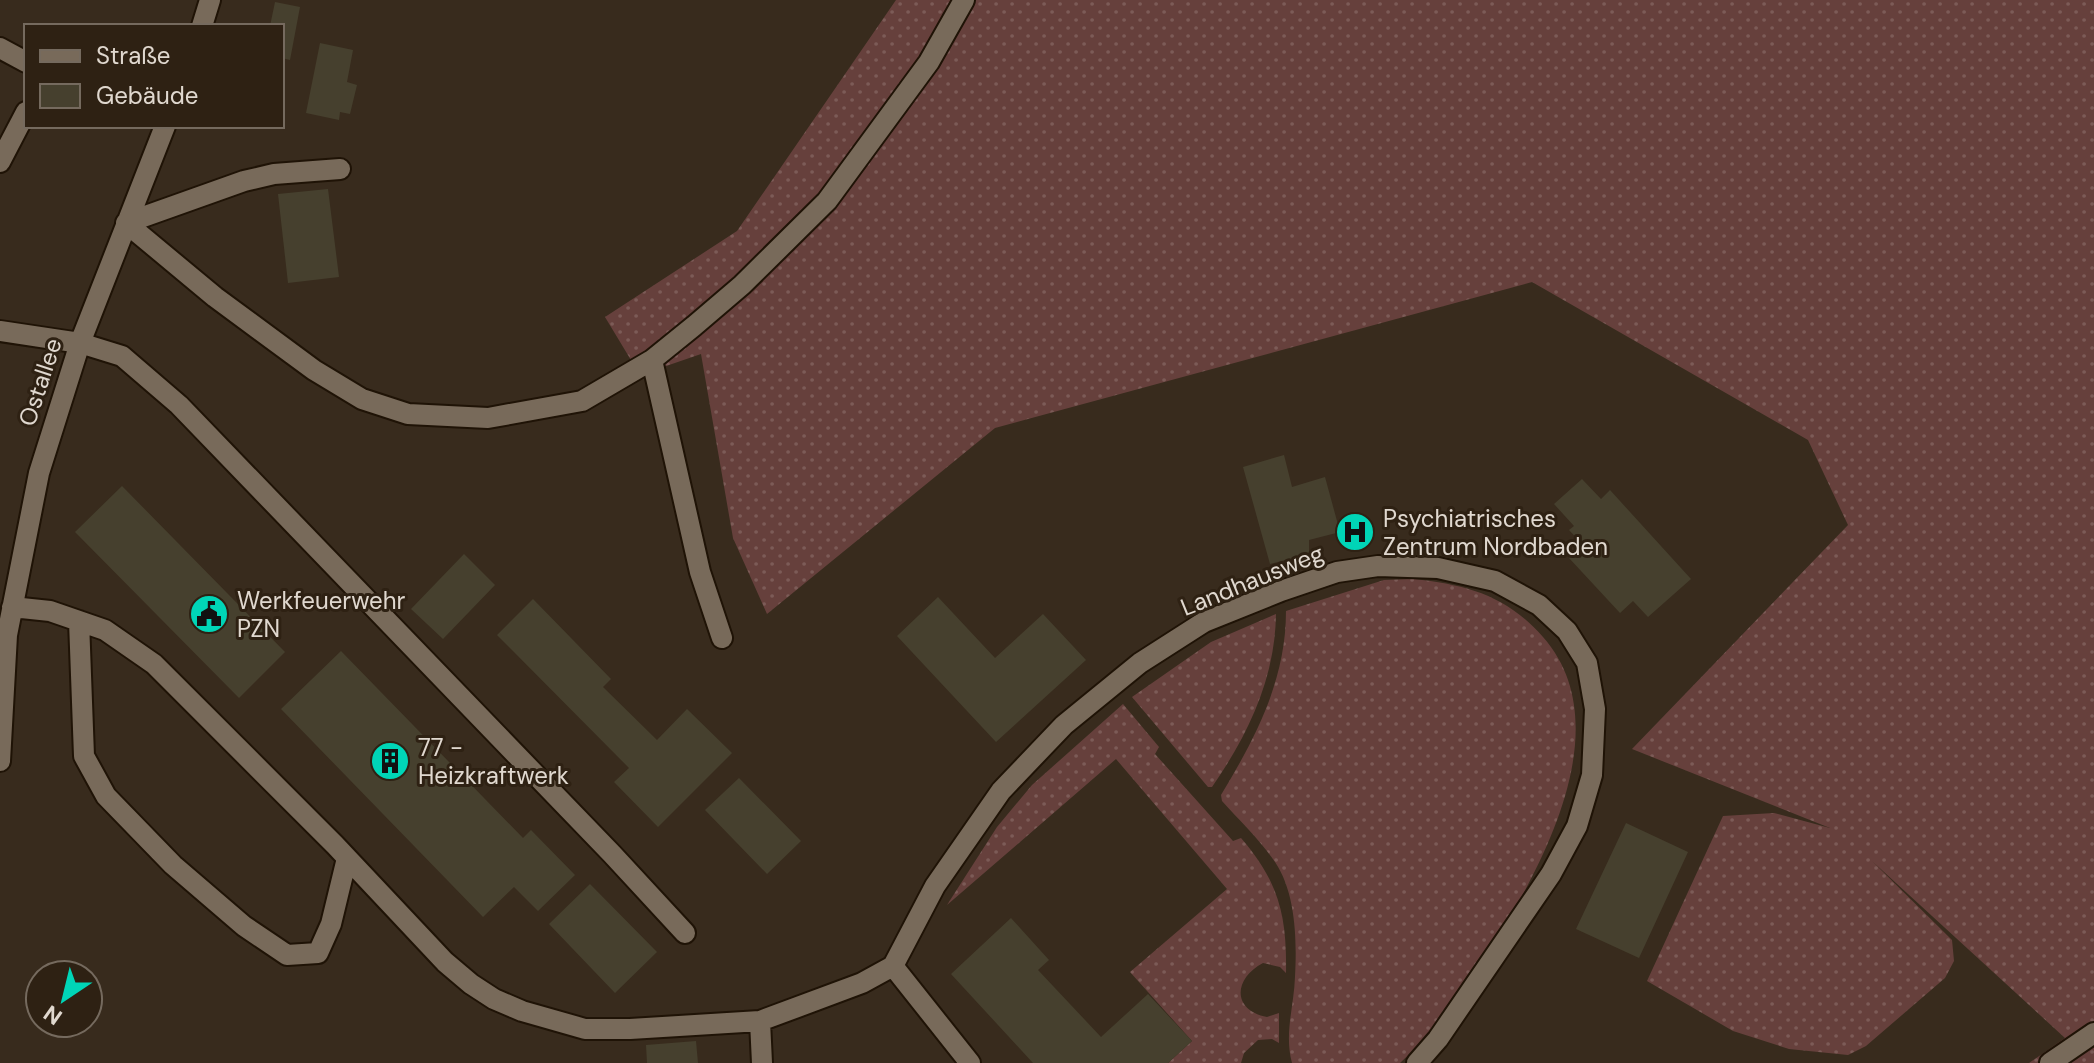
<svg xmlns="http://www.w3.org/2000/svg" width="2094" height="1063" font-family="'DM Sans',sans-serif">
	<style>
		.grass { fill: url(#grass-dots) }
		.building { fill: #46402e }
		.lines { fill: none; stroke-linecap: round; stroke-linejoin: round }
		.minor-casing { stroke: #1f1306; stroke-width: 24 }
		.minor { stroke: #786a5a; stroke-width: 20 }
		.labels { text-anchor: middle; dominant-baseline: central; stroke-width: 6; stroke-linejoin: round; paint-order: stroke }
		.street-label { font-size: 24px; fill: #e0d8cf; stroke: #2e2113 }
		.poi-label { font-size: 24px; fill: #e0d8cf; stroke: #2e2113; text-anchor: start }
	</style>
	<defs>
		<pattern id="grass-dots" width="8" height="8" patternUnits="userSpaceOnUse" patternTransform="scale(2)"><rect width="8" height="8" fill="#66403c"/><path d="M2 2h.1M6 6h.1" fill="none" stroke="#7c5b57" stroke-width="1.8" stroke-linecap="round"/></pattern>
	</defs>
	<rect width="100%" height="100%" fill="#382b1d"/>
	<path class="grass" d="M896 0H2094V1063H2029L2065 1038 1872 861 1952 940 1954 961 1945 978 1866 1046 1848 1055 1789 1049 1733 1031 1647 981 1723 816 1774 813 1830 828 1632 749 1848 525 1808 440 1532 282 995 428 767 614 733 538 701 354 640 375 605 317 737 231Z
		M1414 579C1467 585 1506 595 1543 637 1617 721 1549 853 1500 934 1471 981 1441 1026 1400 1063H1292C1284 1033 1294 1007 1295 977 1297 941 1296 893 1275 862 1260 840 1240 821 1222 801L1221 795C1256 737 1286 680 1286 611L1384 580Z
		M1276 614C1275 679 1248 735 1212 787H1208L1132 697 1211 642Z
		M1123 704 1159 747 1155 754 1233 841 1241 838C1279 882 1287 916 1286 973L1280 967 1263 963C1233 979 1232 1010 1267 1017L1279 1013V1043L1272 1039 1258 1040 1244 1053 1241 1063H1168L1192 1041 1130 972 1227 889 1116 759 947 905 997 827 1032 785Z"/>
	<path class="building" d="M275 2 300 7 290 60 282 58V26H270Z
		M320 43 353 50 347 82 357 85 350 114 340 112 339 120 306 113Z
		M328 189 339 277 288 283 278 194Z
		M1284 455 1292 487 1325 477 1340 532 1309 540V554L1270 564 1243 467Z
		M1582 479 1601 499 1610 490 1691 579 1648 617 1633 601 1620 613 1569 558 1583 545 1569 530 1574 526 1554 504Z
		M122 486 285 652 239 698 75 532Z
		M464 554 495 585 443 639 411 609Z
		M938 597 995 658 1043 614 1086 660 996 742 897 636Z
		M533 599 611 679 603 687 657 740 687 709 732 753 658 827 614 782 629 768 497 635Z
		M341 651 523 838 531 830 575 875 538 911 514 887 483 917 281 709Z
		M739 778 801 841 767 874 705 810Z
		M1626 823 1688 852 1639 958 1576 929Z
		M590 884 657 952 615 993 549 924Z
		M1011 918 1049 960 1038 970 1101 1037 1148 994 1192 1041 1168 1063H1033L951 974Z
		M696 1041 698 1063H647L646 1045Z"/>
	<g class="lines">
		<g class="minor-casing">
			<path id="minor" d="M202 26 210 0
				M0 48 26 62
				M0 162 26 112
				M126 223 215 297 314 370 362 399 408 414 488 418 582 401 652 360 694 326 742 285 827 201 929 62 964 0
				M126 223 244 181 274 174 340 169
				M0 331 80 343 122 356 179 405 612 854 685 933
				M652 360 700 572 722 638
				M12 607 50 611 105 630 154 664 335 845 445 962 471 984 494 999 522 1011 585 1029H630L760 1021 862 983 893 966
				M79 621 84 756 106 796 173 865 244 926 287 955 318 953 331 924 347 858
				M0 761 7 635 39 473 80 343 165 126
				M893 966 935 886 1001 791 1064 725 1140 663 1204 622 1281 591 1337 572 1378 566 1438 568 1495 581 1539 605 1567 631 1587 663 1595 709 1592 775 1577 826 1551 874 1438 1039 1417 1063
				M893 966 970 1063
				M760 1021 762 1063
				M2050 1063 2094 1033"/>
		</g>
		<use href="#minor" class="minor"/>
	</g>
	<defs>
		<g id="hospital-disc" transform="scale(2)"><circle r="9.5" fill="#00d5b7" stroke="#2e2113"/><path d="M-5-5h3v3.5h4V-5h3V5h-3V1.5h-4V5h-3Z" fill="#111"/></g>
		<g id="civic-disc" transform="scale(2)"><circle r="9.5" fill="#00d5b7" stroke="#2e2113"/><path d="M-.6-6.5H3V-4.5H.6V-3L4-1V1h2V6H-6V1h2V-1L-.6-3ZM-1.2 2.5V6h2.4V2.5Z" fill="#111"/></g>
		<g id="building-disc" transform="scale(2)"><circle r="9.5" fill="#00d5b7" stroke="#2e2113"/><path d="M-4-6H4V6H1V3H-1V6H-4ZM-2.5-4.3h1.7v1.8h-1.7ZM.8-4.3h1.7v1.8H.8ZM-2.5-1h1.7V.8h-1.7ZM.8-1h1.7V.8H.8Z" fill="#111"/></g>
	</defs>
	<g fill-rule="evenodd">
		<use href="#hospital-disc" x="1355" y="532"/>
		<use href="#civic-disc" x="209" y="614"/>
		<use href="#building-disc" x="390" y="761"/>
	</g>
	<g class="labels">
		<g class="street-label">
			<text transform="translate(40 382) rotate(-72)">Ostallee</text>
			<text transform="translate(1252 580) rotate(-22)">Landhausweg</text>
		</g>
		<g class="poi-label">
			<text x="1383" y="518">Psychiatrisches<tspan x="1383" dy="28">Zentrum Nordbaden</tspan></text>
			<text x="237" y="600">Werkfeuerwehr<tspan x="237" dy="28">PZN</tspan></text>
			<text x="418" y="747">77 -<tspan x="418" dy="28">Heizkraftwerk</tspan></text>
		</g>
	</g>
	<rect x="24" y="24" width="260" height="104" fill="#2e2113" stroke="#756a5e" stroke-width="2"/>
	<rect x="40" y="50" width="40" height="12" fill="#786a5a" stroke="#756a5e" stroke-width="2"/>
	<text x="96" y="64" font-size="24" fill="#e0d8cf">Straße</text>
	<rect x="40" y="84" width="40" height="24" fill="#46402e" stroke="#756a5e" stroke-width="2"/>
	<text x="96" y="104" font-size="24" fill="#e0d8cf">Gebäude</text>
	<g transform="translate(64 999) rotate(215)"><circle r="38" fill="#2e2113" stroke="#756a5e" stroke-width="2"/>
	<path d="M0-6L14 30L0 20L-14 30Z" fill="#00d5b7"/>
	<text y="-12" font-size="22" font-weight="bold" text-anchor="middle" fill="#e0d8cf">N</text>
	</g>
</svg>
